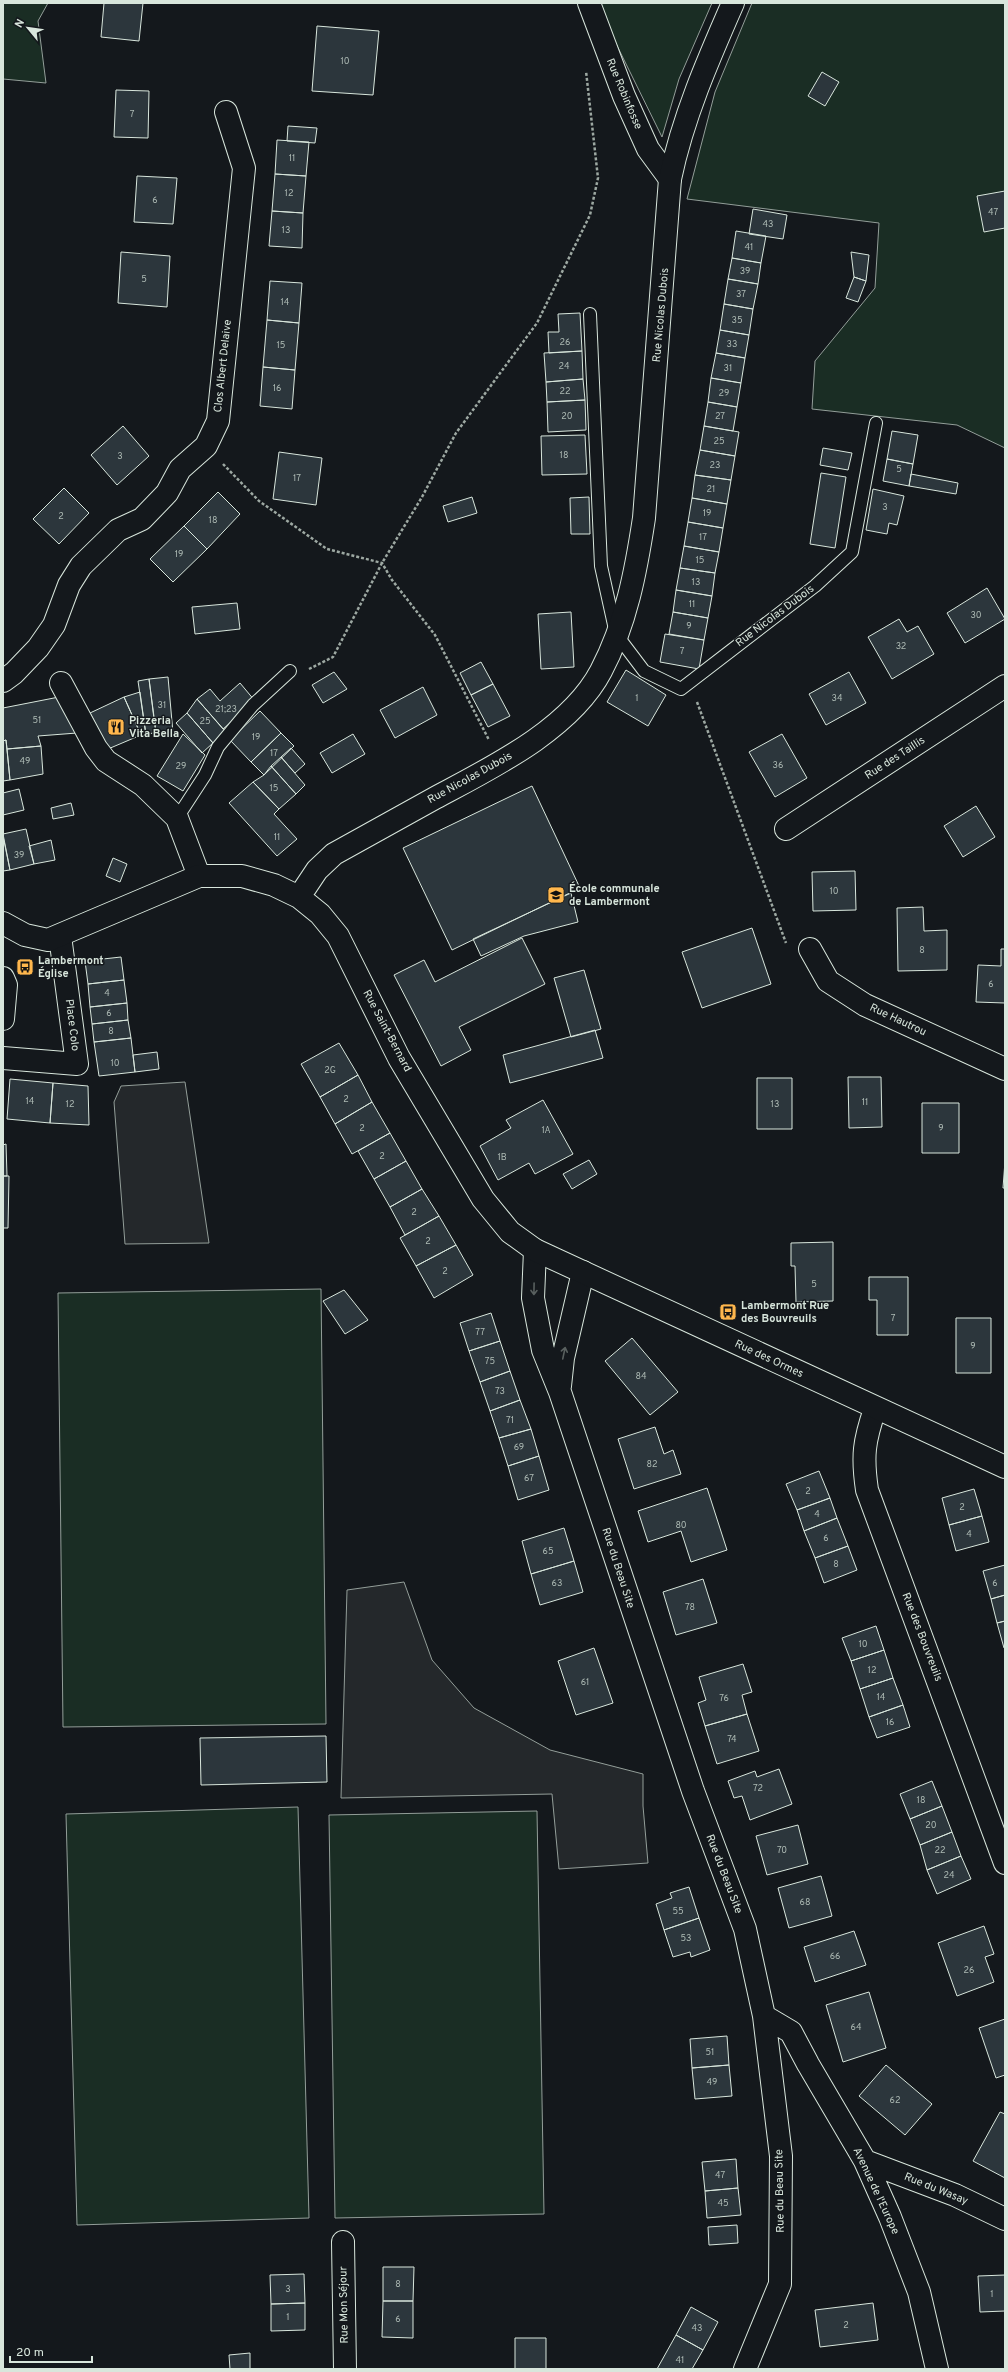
<svg xmlns="http://www.w3.org/2000/svg" width="1008" height="2372" font-family="Overpass,sans-serif">
	<style>
		.green { fill: #1a2d24; stroke: #939e99 }
		.parking { fill: #24282b; stroke: #939e99 }
		.building { fill: #2c363c; stroke: #d8e6dc }
		.lines { fill: none; stroke-linecap: round; stroke-linejoin: round }
		.lane-casing { stroke: #d8e6dc; stroke-width: 14 }
		.street-casing { stroke: #d8e6dc; stroke-width: 24 }
		.secondary-casing { stroke: #d8e6dc; stroke-width: 24 }
		.path { stroke: #9da8a2; stroke-width: 2.5; stroke-dasharray: 3 2; stroke-linecap: butt }
		.lane { stroke: #14181c; stroke-width: 12 }
		.street { stroke: #14181c; stroke-width: 22 }
		.secondary { stroke: #14181c; stroke-width: 22 }
		.oneway { stroke: #59605f }
		.labels { text-anchor: middle; dominant-baseline: central; stroke-width: 3; stroke-linejoin: round; paint-order: stroke }
		.number-label { font-size: 9px; fill: #adbab4 }
		.street-label { font-size: 11px; fill: #d8e6dc; stroke: #14181c }
		.poi-label { font-size: 11px; font-weight: bold; fill: #d8e6dc; stroke: #14181c; text-anchor: start }
	</style>
	<rect width="100%" height="100%" fill="#14181c"/>
	<path class="green" d="M3 3H48L38 21 46 83 3 79Z
		M596 3H712L679 79 662 137Z
		M752 3H1005V448L957 425 812 409 815 361 875 288 879 223 687 199 715 92Z
		M321 1289 326 1724 63 1727 58 1293Z
		M298 1807 309 2218 77 2225 66 1814Z
		M537 1811 544 2214 335 2218 329 1815Z"/>
	<path class="parking" d="M185 1082 209 1243 125 1244 114 1102 121 1086Z
		M404 1582 432 1660 474 1708 550 1750 643 1774V1806L648 1863 559 1869 552 1794 341 1798 347 1590Z"/>
	<path class="building" d="M104 3H143L139 41 101 37Z
		M317 26 379 31 373 95 312 91Z
		M822 72 839 82 825 106 808 96Z
		M116 90 149 91 148 138 114 137Z
		M288 126 317 128 315 143 287 141Z
		M277 140 309 142 306 176 275 174Z
		M275 174 306 176 303 213 272 211Z
		M137 176 177 178 173 224 134 222Z
		M1005 191V228L984 232 977 196Z
		M753 209 787 215 783 239 749 234Z
		M272 211 303 213 302 248 269 246Z
		M736 231 766 236 761 263 732 258Z
		M121 252 170 256 167 307 118 303Z
		M851 252 869 255 866 281 854 277Z
		M732 258 761 263 758 284 728 279Z
		M854 277 866 281 858 302 846 298Z
		M728 279 758 284 753 309 724 304Z
		M270 281 302 283 299 323 267 320Z
		M724 304 753 309 749 335 720 330Z
		M580 313 582 351 549 353 548 332H559L558 314Z
		M267 320 299 323 295 370 263 367Z
		M720 330 749 335 745 358 716 353Z
		M582 351 583 379 546 382 544 353Z
		M716 353 745 358 741 383 711 378Z
		M263 367 295 370 292 409 260 406Z
		M711 378 741 383 737 407 708 402Z
		M583 379 585 400 547 402 546 382Z
		M585 400 586 430 548 432 547 402Z
		M708 402 737 407 733 431 704 426Z
		M123 426 149 456 117 485 91 455Z
		M704 426 739 432 735 456 700 450Z
		M892 431 918 435 913 464 887 459Z
		M585 435 587 474 542 475 541 436Z
		M823 448 852 453 848 470 820 465Z
		M700 450 735 456 731 480 695 475Z
		M279 452 322 458 316 505 273 499Z
		M887 459 913 464 909 486 883 481Z
		M821 473 846 477 835 548 810 544Z
		M911 474 958 483 956 494 909 486Z
		M695 475 731 480 727 504 692 498Z
		M64 488 89 513 59 544 33 519Z
		M873 489 904 496 897 525 889 523 887 534 866 530Z
		M218 492 240 514 207 549 184 526Z
		M472 497 477 513 448 522 443 506Z
		M589 497 590 534H571L570 498Z
		M692 498 727 504 723 528 688 522Z
		M688 522 723 528 719 552 684 546Z
		M184 526 207 549 173 582 150 559Z
		M684 546 719 552 715 573 680 568Z
		M680 568 715 573 712 596 676 590Z
		M987 588 1005 619 965 643 947 613Z
		M676 590 712 596 708 618 673 612Z
		M237 603 240 629 195 634 192 607Z
		M571 612 574 667 541 669 538 614Z
		M673 612 708 618 704 640 669 634Z
		M899 619 907 632 918 626 934 654 892 679 868 637Z
		M665 634 704 640 699 669 660 662Z
		M481 662 493 684 471 695 460 673Z
		M626 670 666 695 648 726 607 702Z
		M334 672 347 689 323 703 312 685Z
		M849 672 866 703 826 725 809 694Z
		M168 677 173 733 156 735 149 679Z
		M149 679 156 732 146 735 138 681Z
		M240 683 255 701 223 729 197 699 210 689 220 701Z
		M493 684 510 716 488 727 471 695Z
		M423 687 437 715 395 738 380 710Z
		M140 692 146 735H141L124 697Z
		M59 697 77 733 38 736 41 746 7 749 6 740 3 741V708Z
		M124 697 141 735 108 749 90 713Z
		M197 699 226 732 213 743 187 713Z
		M260 711 281 733 251 762 230 740Z
		M187 713 213 743 202 753 176 723Z
		M281 733 294 746 264 775 251 762Z
		M183 734 205 755 183 791 157 776Z
		M353 734 365 754 332 773 320 753Z
		M782 734 807 778 775 797 749 752Z
		M6 740 10 780 3 781V741Z
		M41 746 43 774 10 780 7 749Z
		M291 748 305 764 295 773 281 757Z
		M281 757 305 785 296 794 271 766Z
		M271 766 296 794 279 809 253 782 264 775Z
		M253 782 279 809 274 814 297 839 277 856 229 803Z
		M532 786 580 888 452 950 403 848Z
		M19 789 24 810 3 815V793Z
		M71 803 74 815 53 819 51 808Z
		M976 806 995 837 963 857 944 826Z
		M26 829 34 864 10 870 3 834Z
		M3 836 10 870 3 871Z
		M51 840 55 860 34 864 29 846Z
		M113 858 127 864 120 882 106 876Z
		M855 871 856 910 813 911 812 872Z
		M571 893 578 922 524 936 481 956 473 939Z
		M923 907 924 931 947 930V970L898 971 897 908Z
		M752 928 771 984 702 1008 682 952Z
		M522 938 545 984 459 1027 471 1050 441 1066 394 975 424 960 435 982Z
		M1001 949H1005V1003L976 1002 978 965 1001 966Z
		M121 957 124 980 88 984 85 961Z
		M584 970 601 1029 571 1037 554 978Z
		M124 980 127 1003 90 1007 88 984Z
		M127 1003 128 1020 92 1024 90 1007Z
		M128 1020 131 1038 94 1042 92 1024Z
		M595 1030 603 1058 510 1083 503 1055Z
		M131 1038 135 1072 99 1076 94 1042Z
		M339 1043 358 1075 320 1097 301 1064Z
		M157 1052 159 1069 135 1072 133 1055Z
		M358 1075 372 1102 335 1124 320 1097Z
		M848 1077H881L882 1127 849 1128Z
		M757 1078H792V1129H757Z
		M10 1079 53 1083 50 1123 7 1119Z
		M53 1083 88 1086 89 1125 50 1123Z
		M543 1100 573 1154 535 1174 529 1163 498 1180 480 1146 511 1128 506 1120Z
		M372 1102 390 1133 352 1154 335 1124Z
		M922 1103H959V1153H922Z
		M390 1133 406 1161 374 1179 358 1151Z
		M6 1144 7 1176H3V1145Z
		M589 1160 597 1174 572 1189 563 1174Z
		M406 1161 422 1189 390 1207 374 1179Z
		M1005 1161V1188H1003Z
		M3 1176H9L8 1228H3Z
		M422 1189 439 1216 405 1235 390 1207Z
		M439 1216 456 1245 416 1266 400 1238Z
		M833 1242V1301L796 1302 795 1266H791V1243Z
		M456 1245 473 1275 434 1298 416 1266Z
		M869 1277H908V1335H877V1300H869Z
		M344 1290 368 1320 345 1334 323 1301Z
		M491 1313 500 1341 469 1351 460 1323Z
		M956 1318H991V1373H956Z
		M632 1338 678 1392 650 1415 605 1361Z
		M500 1341 510 1371 480 1382 469 1351Z
		M510 1371 520 1400 490 1411 480 1382Z
		M520 1400 531 1429 499 1438 490 1411Z
		M655 1427 664 1454 673 1450 681 1474 634 1489 618 1439Z
		M531 1429 539 1456 508 1466 499 1438Z
		M539 1456 549 1490 518 1500 508 1466Z
		M819 1471 830 1498 797 1510 786 1484Z
		M707 1488 727 1550 691 1562 681 1531 648 1542 638 1511Z
		M974 1489 982 1516 949 1525 942 1498Z
		M830 1498 837 1518 804 1531 797 1510Z
		M982 1516 989 1542 956 1551 949 1525Z
		M837 1518 848 1546 815 1558 804 1531Z
		M564 1528 574 1561 531 1574 522 1541Z
		M848 1546 857 1570 824 1583 815 1558Z
		M574 1561 583 1592 540 1605 531 1574Z
		M1005 1565V1595L991 1599 983 1571Z
		M703 1579 717 1623 676 1635 663 1592Z
		M1005 1595V1621L997 1623 991 1599Z
		M1005 1621V1647L1004 1648 997 1623Z
		M876 1626 884 1650 851 1661 842 1638Z
		M594 1648 613 1703 576 1715 558 1661Z
		M884 1650 893 1678 860 1689 851 1661Z
		M743 1664 752 1692 742 1695 747 1714 705 1726 698 1703 706 1700 699 1677Z
		M893 1678 903 1705 869 1717 860 1689Z
		M903 1705 910 1727 877 1738 869 1717Z
		M747 1714 759 1751 717 1764 705 1726Z
		M326 1736 327 1782 201 1785 200 1738Z
		M779 1769 792 1804 750 1820 742 1796 734 1798 728 1781 755 1771 757 1777Z
		M932 1781 942 1806 910 1819 900 1794Z
		M942 1806 952 1832 920 1845 910 1819Z
		M798 1825 808 1864 767 1875 756 1836Z
		M952 1832 961 1856 927 1870 920 1845Z
		M961 1856 971 1879 937 1894 927 1870Z
		M821 1876 832 1916 789 1928 778 1888Z
		M689 1887 699 1918 664 1930 656 1904 672 1898 670 1893Z
		M699 1918 710 1950 691 1957 690 1952 673 1957 664 1930Z
		M984 1926 994 1954 985 1957 994 1982 957 1996 938 1943Z
		M854 1931 866 1965 815 1982 804 1947Z
		M869 1992 886 2048 843 2062 826 2005Z
		M1005 2019V2075L996 2078 979 2028Z
		M727 2036 729 2065 692 2068 690 2039Z
		M729 2065 732 2096 695 2099 692 2068Z
		M886 2065 932 2104 905 2135 859 2096Z
		M1000 2112 1005 2114V2178L973 2161Z
		M736 2159 738 2188 705 2191 702 2162Z
		M738 2188 741 2215 707 2218 705 2191Z
		M737 2225 738 2243 709 2245 708 2227Z
		M383 2267H414L413 2301H383Z
		M304 2274 305 2303 271 2304 270 2275Z
		M1005 2275V2311L980 2312 978 2276Z
		M383 2301H413V2338L382 2337Z
		M305 2303V2330L271 2331V2304Z
		M873 2303 878 2340 820 2347 815 2310Z
		M691 2307 718 2322 703 2350 676 2335Z
		M676 2335 703 2350 692 2369H657Z
		M515 2338H546V2369H515Z
		M250 2353V2369H230L229 2355Z"/>
	<g class="lines">
		<g class="lane-casing">
			<path id="lane" d="M590 314 601 566 616 634 644 671 681 689 815 586 852 552 876 423
				M177 818 205 775 218 747 253 705 290 671"/>
		</g>
		<g class="street-casing">
			<path id="street" d="M589 3 624 96 648 149 670 179
				M3 681 14 673 38 648 54 625 69 585 81 566 118 530 142 519 167 493 180 469 206 446 218 421 244 168 226 112
				M61 683 96 748 106 761 143 785 177 818 199 876
				M786 829 1005 686
				M810 949 828 981 865 1005 1005 1069
				M3 978 6 985 3 1019
				M3 1058 77 1064 60 936
				M535 1250 533 1298 543 1350 560 1392 693 1791 745 1929 764 2016 781 2156 780 2284 745 2369
				M560 1386 563 1358 583 1272
				M875 1409C864 1441 862 1456 867 1490L1005 1863
				M764 2016 791 2032 808 2064 865 2161 890 2217 919 2292 937 2369
				M865 2161 955 2195 1005 2219
				M343 2242 345 2369"/>
		</g>
		<g class="secondary-casing">
			<path id="secondary" d="M299 897 317 870 334 854C368 835 401 817 435 798 491 768 570 730 601 671 626 624 636 571 644 518L670 179C683 117 708 60 733 3
				M3 923 25 935 48 940 199 876H242L274 885 299 897 320 914 338 936 399 1058 483 1199 510 1232 535 1250 1005 1467"/>
		</g>
		<path class="path" d="M223 464 259 501 327 549 382 563 392 580 435 635 489 740
			M309 669 333 657 382 563 422 497 456 433 537 323 590 215 598 178 586 71
			M697 702 786 943"/>
		<use href="#lane" class="lane"/>
		<use href="#street" class="street"/>
		<use href="#secondary" class="secondary"/>
	</g>
	<defs><path id="oneway-shaft" d="M-6 0H5M1.5-3L5.5 0L1.5 3" fill="none" stroke-width="1.6" stroke-linecap="round" stroke-linejoin="round"/></defs>
	<g class="oneway">
		<use href="#oneway-shaft" transform="translate(534 1289) rotate(91)"/>
		<use href="#oneway-shaft" transform="translate(564 1353) rotate(-78)"/>
	</g>
	<defs>
		<g id="restaurant-square" transform="scale(0.9)"><rect x="-9" y="-9" width="18" height="18" rx="4" fill="#ffb74d" stroke="#14181c"/><path d="M-5-6h1v4h1v-4h1v4h1v-4h1v5L-1.5 .5V6h-2V.5L-5-1ZM5-6V6H3V1.5H1.5Q1.5-4 5-6Z" fill="#111"/></g>
		<g id="school-square" transform="scale(0.9)"><rect x="-9" y="-9" width="18" height="18" rx="4" fill="#ffb74d" stroke="#14181c"/><path d="M0-5L7-2L0 1L-7-2ZM-4 1L0 2.5L4 1V4Q0 6-4 4Z" fill="#111"/></g>
		<g id="bus-square" transform="scale(0.9)"><rect x="-9" y="-9" width="18" height="18" rx="4" fill="#ffb74d" stroke="#14181c"/><path d="M-5-6H5V4H4V6H2V4H-2V6H-4V4H-5ZM-3.5-4V0h7V-4ZM-3.5 1.2v1.5H-2V1.2ZM2 1.2v1.5H3.5V1.2Z" fill="#111"/></g>
	</defs>
	<g fill-rule="evenodd">
		<use href="#restaurant-square" x="116" y="727"/>
		<use href="#school-square" x="556" y="895"/>
		<use href="#bus-square" x="25" y="967"/>
		<use href="#bus-square" x="728" y="1312"/>
	</g>
	<g class="labels">
		<g class="number-label">
			<text x="345" y="61">10</text>
			<text x="132" y="114">7</text>
			<text x="292" y="158">11</text>
			<text x="289" y="193">12</text>
			<text x="155" y="200">6</text>
			<text x="993" y="212">47</text>
			<text x="768" y="224">43</text>
			<text x="286" y="230">13</text>
			<text x="749" y="247">41</text>
			<text x="745" y="271">39</text>
			<text x="144" y="279">5</text>
			<text x="741" y="294">37</text>
			<text x="285" y="302">14</text>
			<text x="737" y="320">35</text>
			<text x="565" y="342">26</text>
			<text x="732" y="344">33</text>
			<text x="281" y="345">15</text>
			<text x="564" y="366">24</text>
			<text x="728" y="368">31</text>
			<text x="277" y="388">16</text>
			<text x="565" y="391">22</text>
			<text x="724" y="393">29</text>
			<text x="567" y="416">20</text>
			<text x="720" y="416">27</text>
			<text x="719" y="441">25</text>
			<text x="564" y="455">18</text>
			<text x="120" y="456">3</text>
			<text x="715" y="465">23</text>
			<text x="899" y="469">5</text>
			<text x="297" y="478">17</text>
			<text x="711" y="489">21</text>
			<text x="885" y="507">3</text>
			<text x="707" y="513">19</text>
			<text x="61" y="516">2</text>
			<text x="213" y="520">18</text>
			<text x="703" y="537">17</text>
			<text x="179" y="554">19</text>
			<text x="700" y="560">15</text>
			<text x="696" y="582">13</text>
			<text x="692" y="604">11</text>
			<text x="976" y="615">30</text>
			<text x="689" y="626">9</text>
			<text x="901" y="646">32</text>
			<text x="682" y="651">7</text>
			<text x="637" y="698">1</text>
			<text x="837" y="698">34</text>
			<text x="162" y="705">31</text>
			<text x="226" y="709">21;23</text>
			<text x="37" y="720">51</text>
			<text x="205" y="721">25</text>
			<text x="256" y="737">19</text>
			<text x="274" y="753">17</text>
			<text x="25" y="761">49</text>
			<text x="778" y="765">36</text>
			<text x="181" y="766">29</text>
			<text x="274" y="788">15</text>
			<text x="277" y="837">11</text>
			<text x="19" y="855">39</text>
			<text x="834" y="891">10</text>
			<text x="922" y="950">8</text>
			<text x="991" y="984">6</text>
			<text x="107" y="993">4</text>
			<text x="109" y="1013">6</text>
			<text x="111" y="1031">8</text>
			<text x="115" y="1063">10</text>
			<text x="330" y="1070">2G</text>
			<text x="346" y="1099">2</text>
			<text x="30" y="1101">14</text>
			<text x="865" y="1102">11</text>
			<text x="70" y="1104">12</text>
			<text x="775" y="1104">13</text>
			<text x="362" y="1128">2</text>
			<text x="941" y="1128">9</text>
			<text x="546" y="1130">1A</text>
			<text x="382" y="1156">2</text>
			<text x="502" y="1157">1B</text>
			<text x="414" y="1212">2</text>
			<text x="428" y="1241">2</text>
			<text x="445" y="1271">2</text>
			<text x="814" y="1284">5</text>
			<text x="893" y="1318">7</text>
			<text x="480" y="1332">77</text>
			<text x="973" y="1346">9</text>
			<text x="490" y="1361">75</text>
			<text x="641" y="1376">84</text>
			<text x="500" y="1391">73</text>
			<text x="510" y="1420">71</text>
			<text x="519" y="1447">69</text>
			<text x="652" y="1464">82</text>
			<text x="529" y="1478">67</text>
			<text x="808" y="1491">2</text>
			<text x="962" y="1507">2</text>
			<text x="817" y="1514">4</text>
			<text x="681" y="1525">80</text>
			<text x="969" y="1534">4</text>
			<text x="826" y="1538">6</text>
			<text x="548" y="1551">65</text>
			<text x="836" y="1564">8</text>
			<text x="557" y="1583">63</text>
			<text x="995" y="1583">6</text>
			<text x="690" y="1607">78</text>
			<text x="863" y="1644">10</text>
			<text x="872" y="1670">12</text>
			<text x="585" y="1682">61</text>
			<text x="881" y="1697">14</text>
			<text x="724" y="1698">76</text>
			<text x="890" y="1722">16</text>
			<text x="732" y="1739">74</text>
			<text x="758" y="1788">72</text>
			<text x="921" y="1800">18</text>
			<text x="931" y="1825">20</text>
			<text x="782" y="1850">70</text>
			<text x="940" y="1850">22</text>
			<text x="949" y="1875">24</text>
			<text x="805" y="1902">68</text>
			<text x="678" y="1911">55</text>
			<text x="686" y="1938">53</text>
			<text x="835" y="1956">66</text>
			<text x="969" y="1970">26</text>
			<text x="856" y="2027">64</text>
			<text x="710" y="2052">51</text>
			<text x="712" y="2082">49</text>
			<text x="895" y="2100">62</text>
			<text x="720" y="2175">47</text>
			<text x="723" y="2203">45</text>
			<text x="398" y="2284">8</text>
			<text x="288" y="2289">3</text>
			<text x="992" y="2294">1</text>
			<text x="288" y="2317">1</text>
			<text x="398" y="2319">6</text>
			<text x="846" y="2325">2</text>
			<text x="697" y="2328">43</text>
			<text x="680" y="2360">41</text>
		</g>
		<g class="street-label">
			<text transform="translate(624 94) rotate(67)">Rue Robinfosse</text>
			<text transform="translate(661 315) rotate(-85)">Rue Nicolas Dubois</text>
			<text transform="translate(223 366) rotate(-84)">Clos Albert Delaive</text>
			<text transform="translate(775 616) rotate(-37)">Rue Nicolas Dubois</text>
			<text transform="translate(895 758) rotate(-33)">Rue des Taillis</text>
			<text transform="translate(470 778) rotate(-29)">Rue Nicolas Dubois</text>
			<text transform="translate(898 1020) rotate(25)">Rue Hautrou</text>
			<text transform="translate(72 1025) rotate(83)">Place Colo</text>
			<text transform="translate(387 1031) rotate(62)">Rue Saint-Bernard</text>
			<text transform="translate(769 1359) rotate(25)">Rue des Ormes</text>
			<text transform="translate(618 1568) rotate(72)">Rue du Beau Site</text>
			<text transform="translate(922 1637) rotate(69)">Rue des Bouvreuils</text>
			<text transform="translate(724 1874) rotate(69)">Rue du Beau Site</text>
			<text transform="translate(936 2189) rotate(22)">Rue du Wasay</text>
			<text transform="translate(780 2191) rotate(-91)">Rue du Beau Site</text>
			<text transform="translate(876 2191) rotate(65)">Avenue de l'Europe</text>
			<text transform="translate(344 2305) rotate(-91)">Rue Mon Séjour</text>
		</g>
		<g class="poi-label">
			<text x="129" y="721">Pizzeria<tspan x="129" dy="13">Vita Bella</tspan></text>
			<text x="569" y="889">École communale<tspan x="569" dy="13">de Lambermont</tspan></text>
			<text x="38" y="961">Lambermont<tspan x="38" dy="13">Église</tspan></text>
			<text x="741" y="1306">Lambermont Rue<tspan x="741" dy="13">des Bouvreuils</tspan></text>
		</g>
	</g>
	<rect width="1008" height="2372" fill="none" stroke="#d8e6dc" stroke-width="8"/>
	<g transform="translate(28 28) rotate(299)" stroke="#14181c" stroke-width="3" paint-order="stroke">
	<path d="M0-3L7 15L0 10L-7 15Z" fill="#d8e6dc"/>
	<text y="-6" font-size="11" font-weight="bold" text-anchor="middle" fill="#d8e6dc">N</text>
	</g>
	<path d="M10 2356v6h82v-6" fill="none" stroke="#d8e6dc" stroke-width="2"/>
	<text x="16" y="2356" font-size="12" fill="#d8e6dc" stroke="#14181c" stroke-width="3" paint-order="stroke">20 m</text>
</svg>
